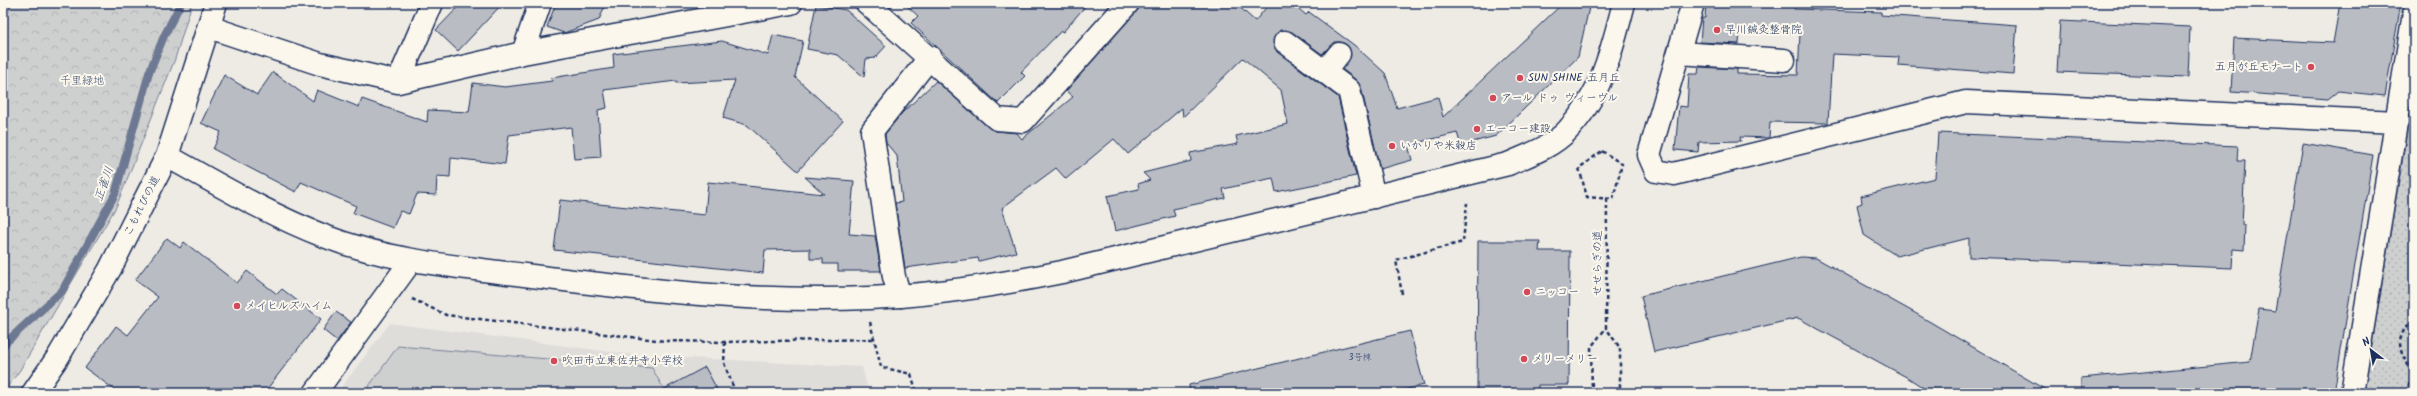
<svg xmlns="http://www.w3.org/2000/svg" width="2417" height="396" font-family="Kalam,'Klee One',sans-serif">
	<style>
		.built { fill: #deddda }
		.forest { fill: url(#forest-crowns); stroke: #747f96 }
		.park { fill: url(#park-dots); stroke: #747f96 }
		.pitch { fill: #cecfcf; stroke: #747f96 }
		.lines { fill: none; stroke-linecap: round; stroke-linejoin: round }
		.stream { stroke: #6d7892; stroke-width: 8 }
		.building { fill: #b9bcc3; stroke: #1b2f5e }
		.minor-casing { stroke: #1b2f5e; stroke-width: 25 }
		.tertiary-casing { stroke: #1b2f5e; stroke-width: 25 }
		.path { stroke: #1b2f5e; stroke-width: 2.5; stroke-dasharray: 4 3; stroke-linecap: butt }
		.minor { stroke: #fbf7ec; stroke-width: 22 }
		.tertiary { stroke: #fbf7ec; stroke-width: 22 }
		.poi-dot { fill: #d1495b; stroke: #fbf7ec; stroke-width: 1.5 }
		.labels { text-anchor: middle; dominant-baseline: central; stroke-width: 4; stroke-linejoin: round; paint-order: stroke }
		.number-label { font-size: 9px; fill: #425277 }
		.poi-label { font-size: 11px; fill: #1b2f5e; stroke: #fbf7ec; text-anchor: start }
		.park-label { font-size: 11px; fill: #48577a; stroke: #fbf7ec }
		.street-label { font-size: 11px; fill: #1b2f5e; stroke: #fbf7ec }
		.water-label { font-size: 12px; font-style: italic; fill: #445378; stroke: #fbf7ec }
	</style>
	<defs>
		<pattern id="forest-crowns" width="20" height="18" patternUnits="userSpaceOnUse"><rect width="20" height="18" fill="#cecfcf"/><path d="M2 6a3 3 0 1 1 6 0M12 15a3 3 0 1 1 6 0" fill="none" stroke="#b0b2b4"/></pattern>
		<pattern id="park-dots" width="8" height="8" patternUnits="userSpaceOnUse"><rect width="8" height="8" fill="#cecfcf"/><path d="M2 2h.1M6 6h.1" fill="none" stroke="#b0b2b4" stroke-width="1.8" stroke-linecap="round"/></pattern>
	</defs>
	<rect width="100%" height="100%" fill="#eeebe4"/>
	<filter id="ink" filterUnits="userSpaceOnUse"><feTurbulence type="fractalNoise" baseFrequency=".025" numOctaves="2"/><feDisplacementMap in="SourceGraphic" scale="8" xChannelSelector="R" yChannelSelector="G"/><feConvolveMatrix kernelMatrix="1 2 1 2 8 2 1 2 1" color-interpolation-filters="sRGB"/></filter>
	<g filter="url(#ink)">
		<path class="built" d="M390 323 634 355 862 367 869 393H337Z"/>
		<path class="forest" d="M12 3H192L175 59 116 207 20 370 3 393V24Z"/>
		<path class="park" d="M2414 91V393H2364Z"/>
		<path class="pitch" d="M398 346 652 368 666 393H364Z"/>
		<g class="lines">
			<path class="stream" d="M3 345 62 291 115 194 149 73 164 36 181 3"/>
		</g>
		<path class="building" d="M462 3H503L458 51 436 30Z
			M556 3H606L599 20 564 33 547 27Z
			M904 3H1088L1063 32 1061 31 1021 72 1025 76 998 103 911 23 918 16Z
			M1144 3H1235L1255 21 1270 3H1292L1306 15 1309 12 1354 45 1385 73 1397 108 1438 97 1443 117 1563 3H1590L1578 57 1496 136 1461 145 1457 133 1408 145 1412 160 1380 169 1361 87 1356 80 1342 69 1351 56 1347 45 1341 42H1334L1322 54 1292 32 1280 30 1273 40 1277 52 1338 97 1356 176 1276 192 1273 178 1223 189 1225 198 1173 209 1175 216 1115 231 1107 196 1139 189 1138 184 1150 180 1143 173 1191 161 1190 153 1238 144 1236 136 1288 124 1281 90 1243 58 1183 117 1182 108 1128 154 1114 139 1066 179 1056 168 1002 208 1016 252 979 261 978 258 905 268 895 203 902 202 897 156 886 143 885 134 902 113 936 81 989 128 996 131 1017 133 1022 139 1073 97 1066 91Z
			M1706 3H1794V9L1881 12V15L2017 25 2013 74 1898 65 1899 57 1832 54 1828 123 1770 122 1769 138 1740 137 1741 141 1699 142 1698 152 1675 150 1679 106 1687 107 1689 74H1698L1699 67 1737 69V74L1798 75 1800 33 1740 31 1739 44 1700 42 1702 18H1705Z
			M2340 3H2401L2385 96 2338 91 2328 99 2231 92 2234 38 2333 43Z
			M816 5 846 10 886 46 875 58 866 59 864 77 838 55 807 49Z
			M2060 21 2190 27 2188 77 2057 72Z
			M773 35 803 41 795 77 843 121 798 171 747 125 723 118 735 80 676 83V81L604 90 607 108 598 110 601 157 574 159 571 127 509 135 505 164 451 158 450 177 437 176 436 195 417 194 409 214 400 211 393 228 353 213 356 206 301 182 296 192 213 149 221 132 201 123 224 75 257 95 273 72 313 101 317 90 359 107 362 99 427 122 428 110 469 112 473 83 505 87 552 81 551 78 614 68 613 54 722 41 768 55Z
			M1938 133 2238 146 2237 161H2245L2242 225H2245L2244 250 2233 249 2232 268 1969 257V238L1897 256 1864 235 1857 205 1862 203 1861 196 1935 178Z
			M2303 143 2373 155 2334 393H2081V378L2250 362 2259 309 2275 311Z
			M805 177 854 181 849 234 875 236 881 271H838V264H823V259H810V249L765 250 763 273 554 250 560 200 705 215 708 182 824 194Z
			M167 238 180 248 184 242 237 283 247 271 277 294 282 289 321 319 264 393H119L85 368 116 326 128 335 158 297 135 280Z
			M1478 241H1540L1539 251H1570L1569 385H1538V393H1477Z
			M1801 257 1816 258 1915 313 2051 393H1931L1910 379 1798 318 1654 352 1641 296Z
			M336 312 351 322 337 341 323 330Z
			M1410 331 1424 385 1391 393H1190L1189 385Z
			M705 367 719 393H657Z"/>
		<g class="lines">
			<g class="minor-casing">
				<path id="minor" d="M867 3 997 119 1023 121 1128 3
					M1693 3 1649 155 1656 171 1674 174 1966 102 2397 122
					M209 27 320 64 398 82 523 53 791 3
					M1285 42 1349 90 1374 197
					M523 53 540 3
					M1679 53 1784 60
					M1325 71 1339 54
					M398 82 432 3
					M900 296 894 277 872 131 930 57
					M315 393 411 261
					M2352 393 2414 13"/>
			</g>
			<g class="tertiary-casing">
				<path id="tertiary" d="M167 156C218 184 269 215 324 236 390 262 462 267 532 276 644 290 756 303 869 298 934 295 998 285 1062 272L1508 164C1528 155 1552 147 1567 131 1602 95 1612 49 1624 3
					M33 393 58 357 110 269 167 156 216 3"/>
			</g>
			<path class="path" d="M1602 151 1622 164 1613 199 1587 197 1579 168Z
				M1607 199 1606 328 1620 348V393
				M3 247 4 244
				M1402 294 1396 260 1463 242 1467 203
				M412 299 446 315 665 341 725 342 875 339
				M2414 320C2393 336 2398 354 2414 372
				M870 322 881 367 911 374 917 393
				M725 342 724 363 734 389
				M1592 393 1591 347 1606 328
				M2407 393V387L2414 378"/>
			<use href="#minor" class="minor"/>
			<use href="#tertiary" class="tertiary"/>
		</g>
	</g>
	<g class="poi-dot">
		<circle cx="1717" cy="30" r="4"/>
		<circle cx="2311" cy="67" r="4"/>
		<circle cx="1520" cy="78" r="4"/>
		<circle cx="1493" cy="98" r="4"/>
		<circle cx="1477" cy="129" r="4"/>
		<circle cx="1392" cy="146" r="4"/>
		<circle cx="1527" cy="292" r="4"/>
		<circle cx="237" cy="306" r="4"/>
		<circle cx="1524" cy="359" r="4"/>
		<circle cx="554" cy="361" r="4"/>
	</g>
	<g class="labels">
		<g class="number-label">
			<text x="1360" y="357">3号棟</text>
		</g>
		<g class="poi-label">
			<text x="1725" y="30">早川鍼灸整骨院</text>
			<text x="2303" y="67" text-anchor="end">五月が丘モナート</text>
			<text x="1528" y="78">SUN SHINE 五月丘</text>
			<text x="1501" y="98">アール ドゥ ヴィーヴル</text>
			<text x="1485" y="129">エーコー建設</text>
			<text x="1400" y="146">いかりや米穀店</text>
			<text x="1535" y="292">ニッコー</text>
			<text x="245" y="306">メイヒルズハイム</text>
			<text x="1532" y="359">メリーメリー</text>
			<text x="562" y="361">吹田市立東佐井寺小学校</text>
		</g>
		<g class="park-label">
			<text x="82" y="81">千里緑地</text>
		</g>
		<g class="street-label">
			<text transform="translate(142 206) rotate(-63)">こもれびの道</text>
			<text transform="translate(1598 263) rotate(-90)">せせらぎの道</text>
		</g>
		<g class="water-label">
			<text transform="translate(104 184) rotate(-70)">正雀川</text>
		</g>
	</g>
	<rect width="2417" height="396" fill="none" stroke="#fbf7ec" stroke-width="16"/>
	<rect x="8" y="8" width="2401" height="380" fill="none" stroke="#1b2f5e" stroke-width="1.5" filter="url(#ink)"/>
	<g transform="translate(2371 350) rotate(329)" stroke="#fbf7ec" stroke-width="3" paint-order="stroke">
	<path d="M0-3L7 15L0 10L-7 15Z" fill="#1b2f5e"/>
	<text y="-6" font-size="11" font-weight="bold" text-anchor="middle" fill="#1b2f5e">N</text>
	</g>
</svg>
